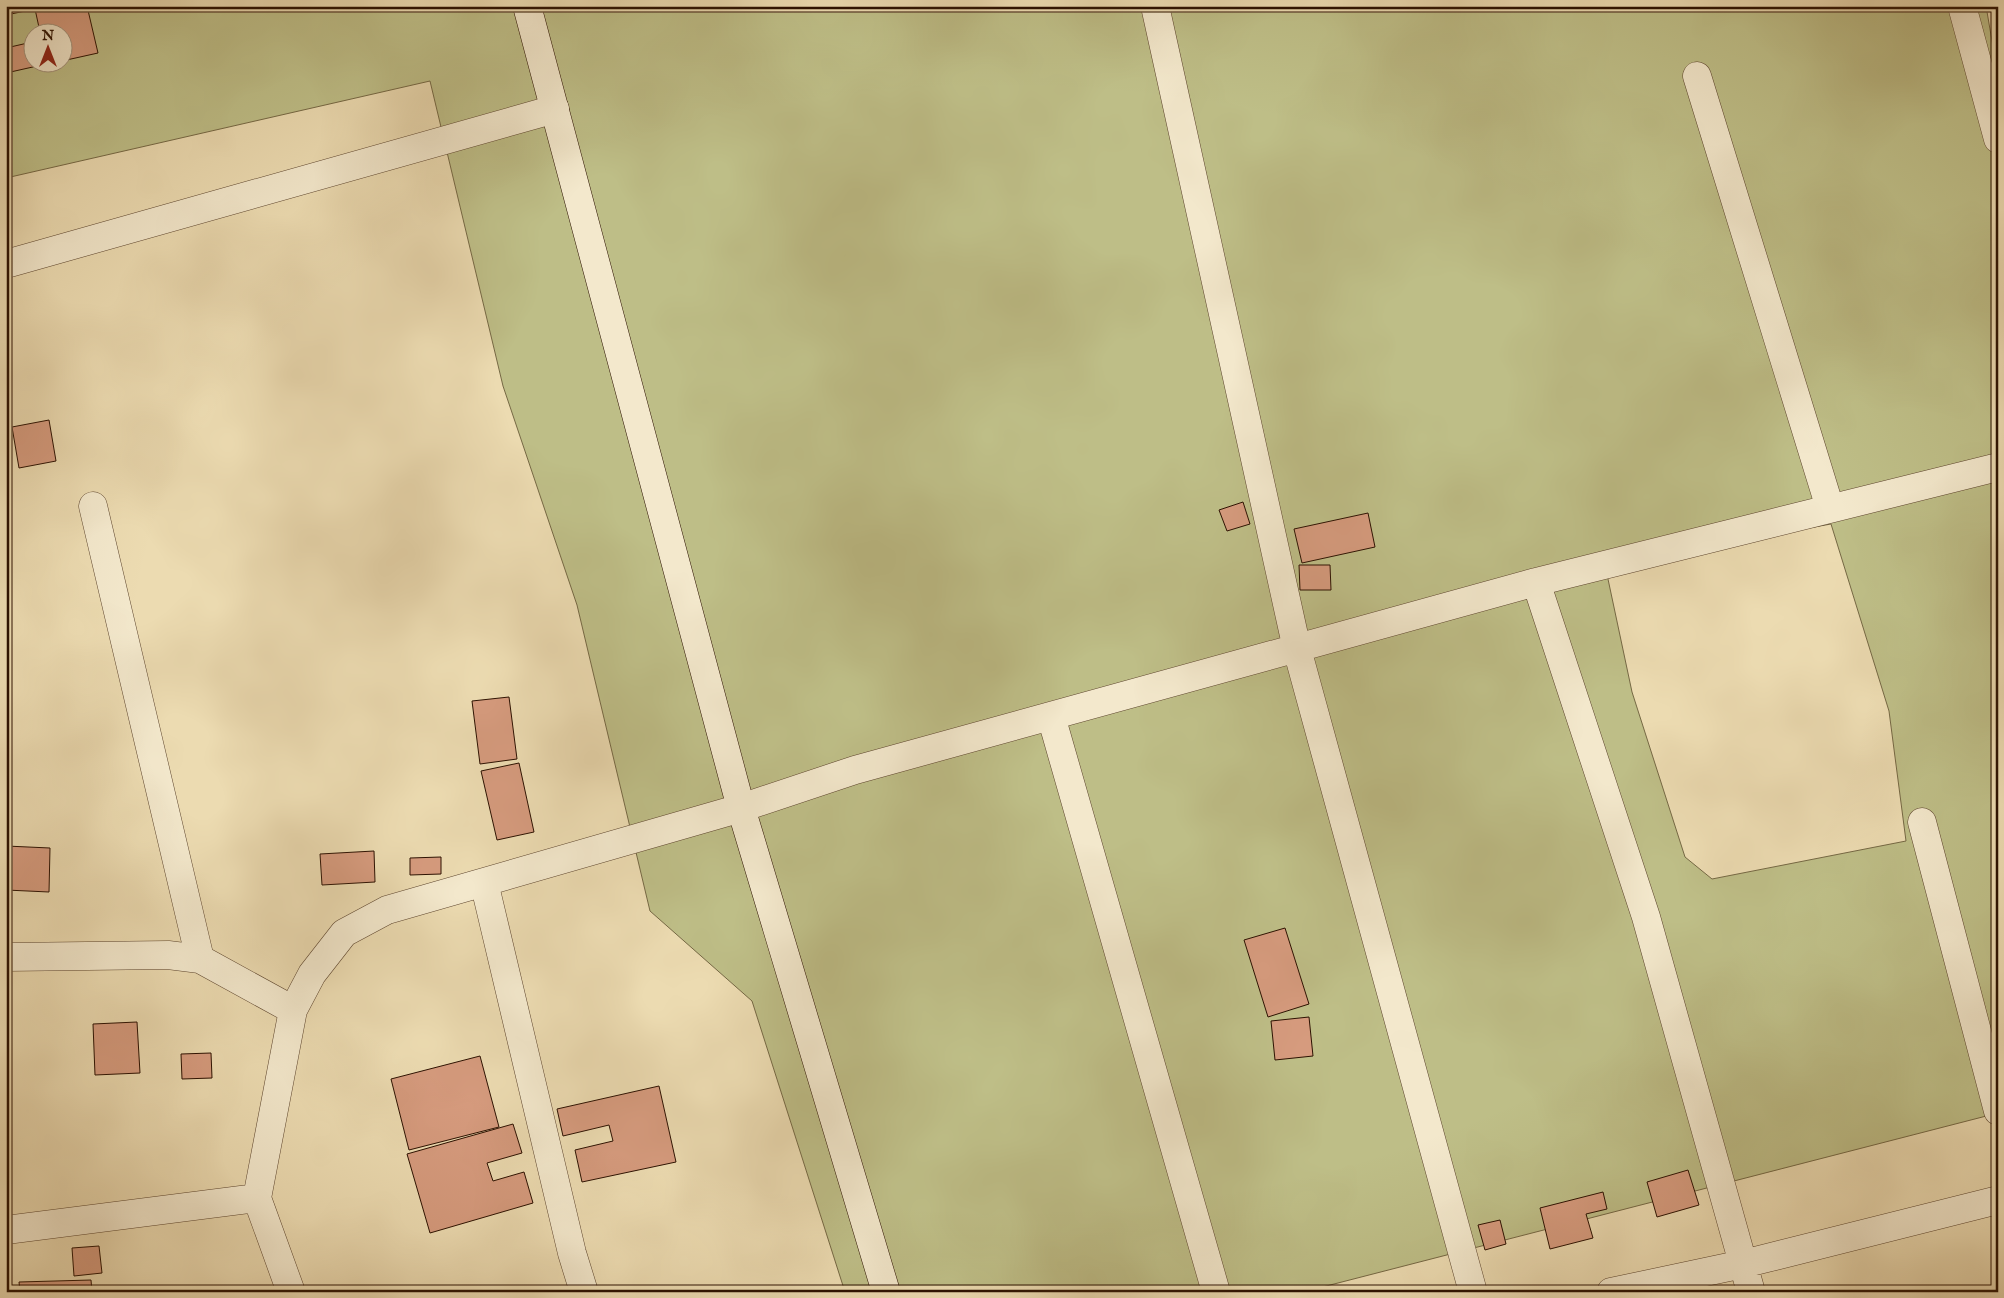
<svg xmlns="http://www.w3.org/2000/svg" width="2004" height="1298" font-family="'IM FELL English',serif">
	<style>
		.green { fill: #bebe87; stroke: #756844; fill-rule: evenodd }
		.building { fill: #d69b7e; stroke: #2c1101 }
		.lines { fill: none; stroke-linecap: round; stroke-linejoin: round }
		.street-casing { stroke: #5c442d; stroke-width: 29 }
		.secondary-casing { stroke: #2c1101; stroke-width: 29 }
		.street { stroke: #f3e8cc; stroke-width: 28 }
		.secondary { stroke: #f3e8cc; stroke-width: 28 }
	</style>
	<rect width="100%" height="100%" fill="#ecdbb1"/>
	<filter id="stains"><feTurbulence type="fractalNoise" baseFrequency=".004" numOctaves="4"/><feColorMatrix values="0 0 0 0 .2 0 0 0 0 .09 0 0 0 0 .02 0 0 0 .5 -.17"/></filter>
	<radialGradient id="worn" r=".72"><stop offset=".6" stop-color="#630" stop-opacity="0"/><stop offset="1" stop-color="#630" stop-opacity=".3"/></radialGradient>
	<path class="green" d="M6 6H1986L1998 76V1113L1303 1292H845L752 1001 650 911 577 605 503 386 430 81 6 178ZM32 32H62V62H32ZM1831 524 1889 711 1906 841 1712 879 1685 857 1632 692 1605 565Z"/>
	<path class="building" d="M6 6H87L98 53 62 61V32H40L35 9 6 15Z
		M32 42V62H55L6 73V48Z
		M49 420 56 461 19 468 12 427Z
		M1243 502 1250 524 1227 531 1219 510Z
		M1368 513 1375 547 1302 563 1294 529Z
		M1299 565H1330L1331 590H1300Z
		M509 697 517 759 480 764 472 701Z
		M519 763 534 832 497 840 481 771Z
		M6 846 50 848 49 892 6 890Z
		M374 851 375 882 322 885 320 854Z
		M441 857V874L410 875V858Z
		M1285 928 1309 1004 1268 1017 1244 940Z
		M1309 1017 1313 1056 1275 1060 1271 1021Z
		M137 1022 140 1073 95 1075 93 1024Z
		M211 1053 212 1078 182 1079 181 1054Z
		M480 1056 499 1127 409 1150 391 1079Z
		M659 1086 676 1162 582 1182 575 1150 613 1141 609 1125 563 1136 557 1109Z
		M513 1124 522 1153 487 1163 493 1181 524 1172 533 1203 430 1233 407 1154Z
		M1688 1170 1699 1205 1657 1217 1647 1182Z
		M1603 1192 1607 1209 1586 1214 1593 1238 1550 1249 1540 1208Z
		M1500 1220 1506 1244 1485 1250 1478 1225Z
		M99 1246 102 1273 74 1276 72 1248Z
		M91 1280 92 1292H20L19 1282Z
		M94 1288 121 1289V1292H94Z"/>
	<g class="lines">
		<g class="street-casing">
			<path id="street" d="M1155 6 1297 649 1473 1292
				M1962 6 1998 139
				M1697 76 1830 508
				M6 264 555 109
				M93 506 200 959
				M1536 582 1998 467
				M1051 716 1216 1292
				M1922 822 1998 1111
				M484 882 572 1253 584 1292
				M6 957 168 955 200 959 293 1010
				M257 1198 291 1292
				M6 1230 257 1198 293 1010 312 974 344 933 387 910 741 808 855 770 1536 582 1646 917 1751 1292
				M1611 1292 1743 1264 1998 1200"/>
		</g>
		<g class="secondary-casing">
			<path id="secondary" d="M527 6 741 808 886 1292"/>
		</g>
		<use href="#street" class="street"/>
		<use href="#secondary" class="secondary"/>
	</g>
	<rect width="2004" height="1298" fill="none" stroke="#ecdbb1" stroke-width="25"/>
	<rect x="8" y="8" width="1989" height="1283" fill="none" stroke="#2c1101" stroke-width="2.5"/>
	<rect x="12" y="12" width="1979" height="1273" fill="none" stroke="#2c1101"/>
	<g transform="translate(48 48)"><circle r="24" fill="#f3e8cc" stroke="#a3927b"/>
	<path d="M0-4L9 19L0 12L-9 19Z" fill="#8f2418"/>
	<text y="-8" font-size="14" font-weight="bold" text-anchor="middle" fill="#2c1101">N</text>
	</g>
	<rect width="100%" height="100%" filter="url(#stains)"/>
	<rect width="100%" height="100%" fill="url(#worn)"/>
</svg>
